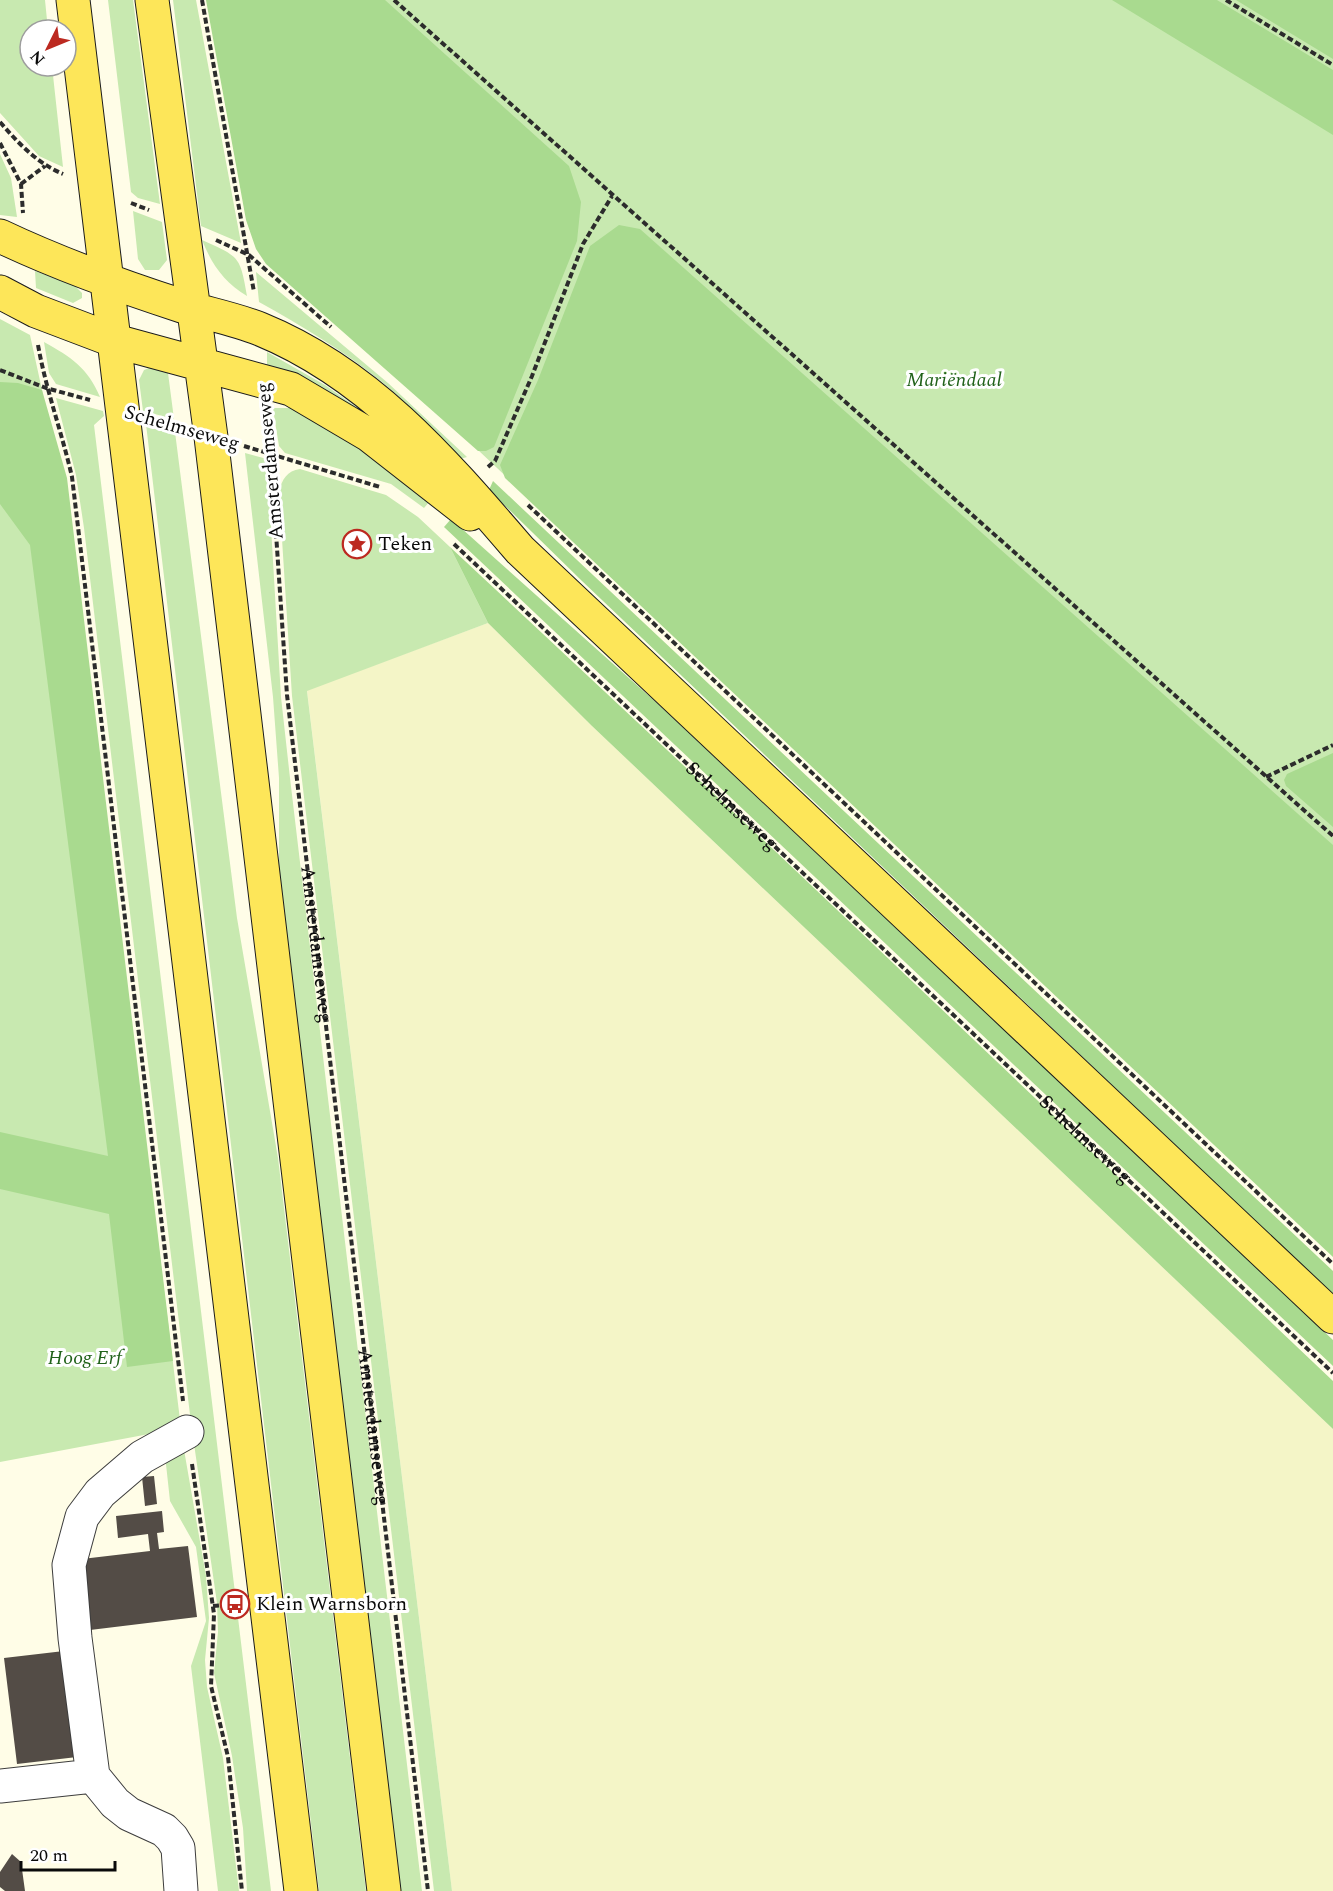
<svg xmlns="http://www.w3.org/2000/svg" width="1333" height="1891" font-family="Spectral,serif">
	<style>
		.farmland { fill: #f4f5c7 }
		.green { fill: #c8e9b0 }
		.forest { fill: #a9da8f }
		.building { fill: #534c46 }
		.lines { fill: none; stroke-linecap: round; stroke-linejoin: round }
		.minor-casing { stroke: #3d3d3d; stroke-width: 35 }
		.major-casing { stroke: #1b1b1b; stroke-width: 35 }
		.path { stroke: #2c2c2c; stroke-width: 4; stroke-dasharray: 6 3; stroke-linecap: butt }
		.minor { stroke: #fff; stroke-width: 33 }
		.major { stroke: #fde659; stroke-width: 33 }
		.labels { text-anchor: middle; dominant-baseline: central; stroke-width: 6; stroke-linejoin: round; paint-order: stroke }
		.park-label { font-size: 20px; font-style: italic; fill: #21621a; stroke: #fff }
		.street-label { font-size: 20px; fill: #0a0a0a; stroke: #fff }
		.poi-label { font-size: 20px; fill: #0a0a0a; stroke: #fff; text-anchor: start }
	</style>
	<rect width="100%" height="100%" fill="#fffde7"/>
	<path class="farmland" d="M488 623 592 726 1333 1429V1891H452L307 690Z"/>
	<path class="green" d="M0 0H45L48 30H30V66H52L63 167 39 156 0 113Z
		M108 0H133L160 204 138 198 131 192Z
		M173 0H196L241 243 201 226Z
		M206 0H1333V1256L478 450Z
		M0 154 11 178 17 217 0 215Z
		M133 211 162 222 167 260 159 270H145L138 259Z
		M202 240C239 257 240 255 247 296 224 282 212 265 202 240Z
		M35 271 74 285 82 293V298L73 303 36 288Z
		M256 272 388 383 467 457 460 459C435 433 410 405 382 382 344 351 302 326 259 302Z
		M0 319 30 335 42 390 94 720 181 1428 0 1462Z
		M44 342C71 357 88 368 100 397L56 384 49 373Z
		M267 352 325 385 396 435 267 365Z
		M154 366 168 373 174 419 143 411 139 380 144 370Z
		M56 398 103 411 104 416 94 425 271 1891H247L243 1828 232 1756 214 1673 218 1632 217 1603 191 1423 84 528 76 475Z
		M275 408H293L361 446 430 501 424 508 391 484 285 453 279 446 273 409Z
		M146 424 175 432 237 918 278 1158 366 1891H319Z
		M245 453 267 459 281 697 290 778 422 1891H400L279 883V778L273 697Z
		M300 469 386 495 418 517 450 547 488 623 307 691 452 1891H434L292 696 279 492C282 479 287 471 300 469Z
		M183 1444 206 1576 209 1618 205 1660 207 1687 223 1758 239 1891H218L191 1666 206 1621 196 1547 170 1501 165 1455Z"/>
	<path class="forest" d="M206 0H385L569 166 581 202 577 241 494 447 486 451H478L266 264 256 249 246 220Z
		M1112 0H1217L1333 70V135Z
		M1236 0H1333V59Z
		M619 225 640 229 1333 845V1257L505 478 500 465 538 380 590 246Z
		M0 382 18 383 42 390 67 478 173 1361 127 1367 109 1214 0 1189V1132L108 1156 30 545 0 504Z
		M493 481 1333 1271V1295L582 581 489 490Z
		M451 519 658 704 1333 1340V1366L444 527Z
		M450 547 774 850 1333 1381V1429L592 726 488 623Z
		M1333 753V827L1286 786 1284 780 1287 774Z"/>
	<path class="building" d="M154 1476 157 1504 145 1506 142 1477Z
		M162 1511 164 1532 157 1533 159 1549 188 1546 197 1617 90 1630 82 1559 150 1551 148 1534 118 1538 116 1516Z
		M64 1651 77 1757 17 1764 4 1658Z
		M12 1854 21 1862 25 1891H5L0 1887V1872Z"/>
	<g class="lines">
		<g class="minor-casing">
			<path id="minor" d="M0 1786 93 1776
				M181 1891 178 1848 172 1838 164 1830 129 1814 115 1803 93 1776 75 1638 69 1565 82 1517 100 1493 142 1457 187 1432"/>
		</g>
		<g class="major-casing">
			<path id="major" d="M73 0 301 1891
				M152 0 211 437 384 1891
				M0 236C59 264 120 286 182 306 208 314 235 319 260 329 370 374 445 463 520 550L1333 1317
				M0 292 36 311 115 341 291 389 369 435 470 514"/>
		</g>
		<g class="path">
			<path d="M202 0 254 292"/>
			<path d="M394 0 1333 836"/>
			<path d="M1226 0 1333 65"/>
			<path d="M0 122C19 144 37 163 63 174"/>
			<path d="M0 143 21 184 23 213"/>
			<path d="M21 184 45 166"/>
			<path d="M131 203 149 210"/>
			<path d="M216 240 249 255 331 327"/>
			<path d="M38 345C46 390 62 433 72 477L183 1401"/>
			<path d="M0 370 46 388 90 400"/>
			<path id="s1" d="M268 416 287 695 428 1891"/>
			<path d="M157 421 179 427"/>
			<path d="M244 446 380 487"/>
			<path d="M488 467 495 461 532 376 583 244 612 196"/>
			<path d="M528 505 1333 1264"/>
			<path id="s2" d="M454 544 1333 1373"/>
			<path d="M1266 777 1333 745"/>
			<path d="M192 1464 214 1614 211 1686 228 1757 242 1891"/>
			<path d="M213 1606 233 1604"/>
		</g>
		<use href="#minor" class="minor"/>
		<use href="#major" class="major"/>
	</g>
	<defs>
		<g id="sight-ring" transform="scale(1.5)"><circle r="9.5" fill="#fff" stroke="#bc2920" stroke-width="1.5"/><path d="M0-6L1.8-2.2L6-1.7L2.9 1.2L3.7 5.4L0 3.3L-3.7 5.4L-2.9 1.2L-6-1.7L-1.8-2.2Z" fill="#bc2920"/></g>
		<g id="bus-ring" transform="scale(1.5)"><circle r="9.5" fill="#fff" stroke="#bc2920" stroke-width="1.5"/><path d="M-5-6H5V4H4V6H2V4H-2V6H-4V4H-5ZM-3.5-4V0h7V-4ZM-3.5 1.2v1.5H-2V1.2ZM2 1.2v1.5H3.5V1.2Z" fill="#bc2920"/></g>
	</defs>
	<g fill-rule="evenodd">
		<use href="#sight-ring" x="357" y="544"/>
		<use href="#bus-ring" x="235" y="1604"/>
	</g>
	<g class="labels">
		<g class="park-label">
			<text x="954" y="380">Mariëndaal</text>
			<text x="85" y="1358">Hoog Erf</text>
		</g>
		<g class="street-label">
			<text transform="translate(182 428) rotate(16)">Schelmseweg</text>
			<text transform="translate(270 461) rotate(-95)">Amsterdamseweg</text>
			<text stroke="none"><textPath href="#s2" startOffset="382">Schelmseweg</textPath></text>
			<text stroke="none"><textPath href="#s1" startOffset="531">Amsterdamseweg</textPath></text>
			<text stroke="none"><textPath href="#s2" startOffset="868">Schelmseweg</textPath></text>
			<text stroke="none"><textPath href="#s1" startOffset="1017">Amsterdamseweg</textPath></text>
		</g>
		<g class="poi-label">
			<text x="378" y="544">Teken</text>
			<text x="256" y="1604">Klein Warnsborn</text>
		</g>
	</g>
	<g transform="translate(48 48) rotate(227)"><circle r="28" fill="#ffffff" stroke="#9d9d9d" stroke-width="1.5"/>
	<path d="M0-4.5L10 22L0 15L-10 22Z" fill="#bc2920"/>
	<text y="-9" font-size="16" font-weight="bold" text-anchor="middle" fill="#0a0a0a">N</text>
	</g>
	<path d="M21 1861v9h94v-9" fill="none" stroke="#0a0a0a" stroke-width="3"/>
	<text x="30" y="1861" font-size="18" fill="#0a0a0a" stroke="#ffffff" stroke-width="4.5" paint-order="stroke">20 m</text>
</svg>
